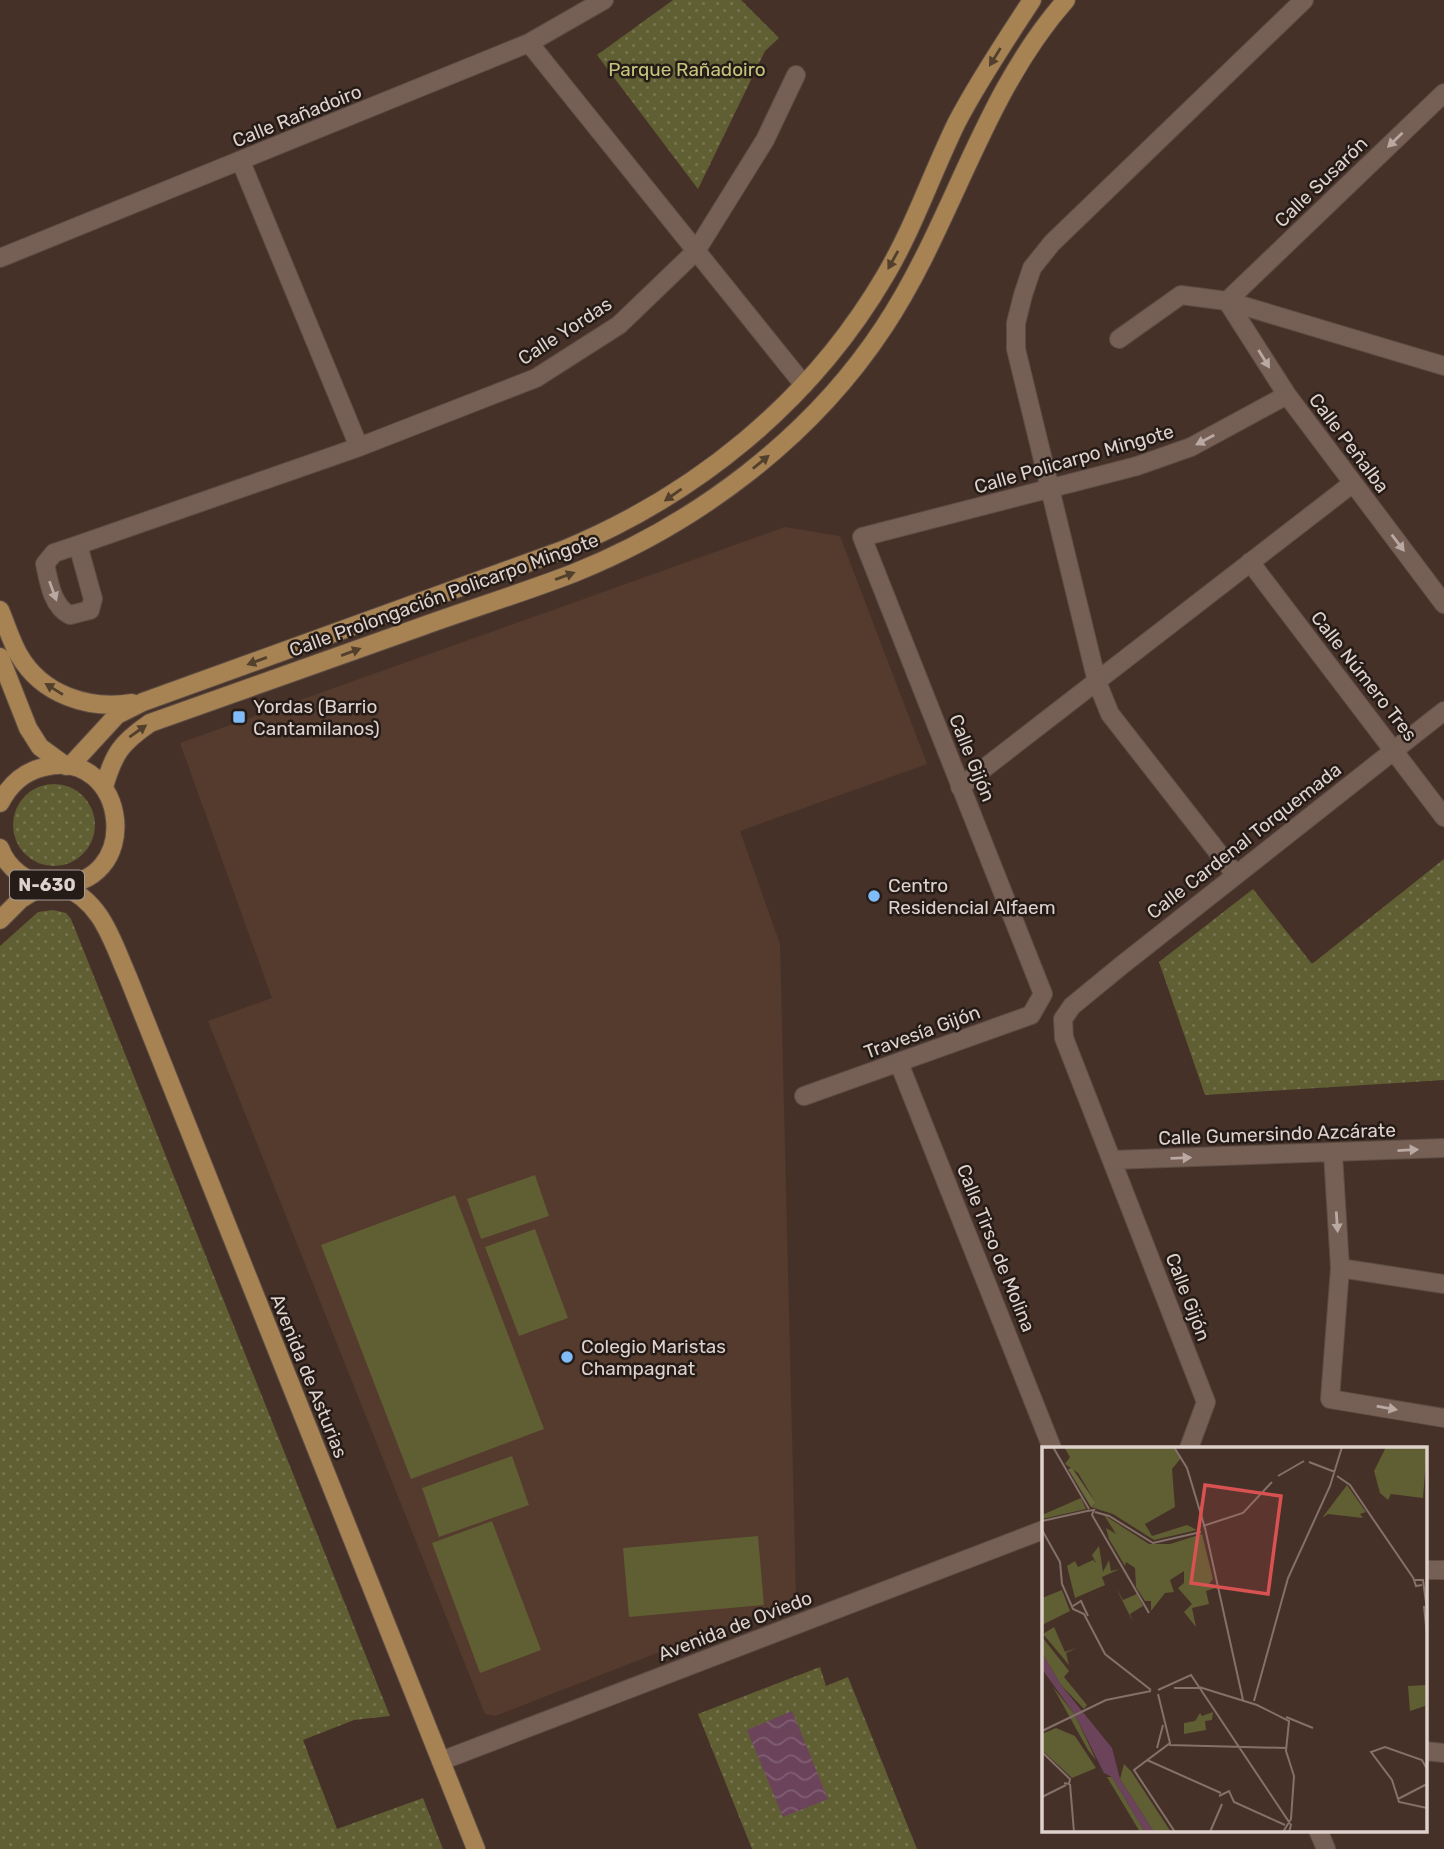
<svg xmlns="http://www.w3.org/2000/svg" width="1444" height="1849" font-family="Rubik,sans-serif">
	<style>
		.built { fill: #553a2e }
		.grass { fill: url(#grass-dots) }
		.garden { fill: #605e33 }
		.water { fill: url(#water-waves) }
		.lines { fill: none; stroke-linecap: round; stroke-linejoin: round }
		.minor-casing { stroke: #5d4d45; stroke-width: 20 }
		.major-casing { stroke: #5d4d45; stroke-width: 20 }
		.minor { stroke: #765f55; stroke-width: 18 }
		.major { stroke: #a78253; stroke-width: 18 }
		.oneway { fill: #52402c }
		.oneway2 { fill: #baa9a2 }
		.poi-dot { fill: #81bcfa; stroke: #251c17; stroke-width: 2.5 }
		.labels { text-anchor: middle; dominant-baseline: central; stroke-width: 5; stroke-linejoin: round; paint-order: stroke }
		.shield { fill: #251c17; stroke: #a79b96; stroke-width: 2 }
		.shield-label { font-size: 18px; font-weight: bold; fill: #dfd1cc }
		.park-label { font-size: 19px; fill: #c7c57d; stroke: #251c17 }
		.street-label { font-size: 19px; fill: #dfd1cc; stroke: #251c17 }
		.poi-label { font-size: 19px; fill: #dfd1cc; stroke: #251c17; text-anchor: start }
		.inset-road { fill: none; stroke: #83716a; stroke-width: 2 }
		.view { fill: #d85251; fill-opacity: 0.15; stroke: #d85251; stroke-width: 3.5 }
		.inset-edge { fill: none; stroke: #dfd1cc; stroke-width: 3.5 }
	</style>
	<defs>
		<pattern id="grass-dots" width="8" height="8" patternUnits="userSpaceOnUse" patternTransform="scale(1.75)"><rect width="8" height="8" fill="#605e33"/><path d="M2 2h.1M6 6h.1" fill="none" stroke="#76744f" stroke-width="1.8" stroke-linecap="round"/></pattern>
		<pattern id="water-waves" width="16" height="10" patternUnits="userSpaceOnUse" patternTransform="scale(1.75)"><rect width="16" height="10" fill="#6b445c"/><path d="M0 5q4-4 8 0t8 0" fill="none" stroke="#805e72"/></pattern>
	</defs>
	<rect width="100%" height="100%" fill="#463128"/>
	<path class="built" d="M785 527 840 536 927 764 740 831 780 944 796 1599 495 1716 485 1714 208 1021 272 998 180 743Z"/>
	<path class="grass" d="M673 0H741L779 38 765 51 698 189 597 55Z
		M13 825a41 41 0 1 1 82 0a41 41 0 1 1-82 0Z
		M1444 859V1080L1205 1095 1159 962 1253 889 1312 964Z
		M53 910 66 913 71 919 390 1716 354 1720 303 1740 337 1829 423 1798 443 1849H0V946L38 912Z
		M820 1667 826 1686 848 1677 917 1849H752L698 1714Z"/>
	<path class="garden" d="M535 1175 549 1216 481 1239 467 1199Z
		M455 1195 544 1429 411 1479 321 1245Z
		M535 1229 568 1318 519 1336 485 1247Z
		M512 1456 529 1505 439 1537 422 1488Z
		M492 1521 541 1650 480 1673 432 1543Z
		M758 1536 764 1605 629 1617 623 1548Z"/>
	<path class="water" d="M792 1711 828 1799 783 1817 747 1730Z"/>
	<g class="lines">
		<g class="minor-casing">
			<path id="minor" d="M529 43 804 385
				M241 162 359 447
				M0 258 529 43 604 0
				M1227 301 1287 395 1444 604
				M1227 301 1444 93
				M1119 339 1181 295 1227 301 1444 366
				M78 545 93 599 90 610 70 615C52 606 49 582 45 564L54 553 78 545 359 447 536 378 619 325 696 251 765 140 796 75
				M1250 562 1444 817
				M960 787 1353 483
				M1235 874 1110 714 1097 682 1016 349V323L1023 295 1032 268 1052 243 1304 0
				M899 1063 1052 1448
				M804 1096 1031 1015 1043 994 862 537 1137 466 1191 447 1287 395
				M1333 1154 1340 1268 1330 1399 1444 1418
				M1112 1160 1444 1148
				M1340 1268 1444 1284
				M1189 1448 1206 1402 1064 1038 1063 1019 1072 1006 1122 965 1444 711
				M1425 1570H1444
				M1425 1751 1444 1753
				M441 1761 1043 1530
				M1318 1830 1326 1849"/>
		</g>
		<g class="major-casing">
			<path id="major" d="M0 610C6 624 11 641 19 655 42 695 89 710 132 703
				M0 657 28 728 40 747 66 766
				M70 766 117 715 143 702 563 550C696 495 811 402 885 276 914 227 932 173 957 122 979 80 1006 40 1032 0
				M104 787C114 753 121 743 150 723 241 691 332 658 423 626 473 608 525 592 574 573 696 524 811 438 884 327 953 223 982 95 1066 0
				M0 803C10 784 23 772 44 767 128 745 148 891 49 885 28 884 7 868 0 848
				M62 886C102 901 112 941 128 977L476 1849
				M0 920 21 899 44 885"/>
		</g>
		<use href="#minor" class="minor"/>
		<use href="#major" class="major"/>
	</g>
	<defs><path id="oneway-solid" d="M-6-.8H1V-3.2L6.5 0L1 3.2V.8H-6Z" transform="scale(1.75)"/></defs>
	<g class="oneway">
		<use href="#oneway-solid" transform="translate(995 57) rotate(122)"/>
		<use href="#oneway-solid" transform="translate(893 260) rotate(119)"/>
		<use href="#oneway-solid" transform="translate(761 462) rotate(-39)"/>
		<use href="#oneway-solid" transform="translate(673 495) rotate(145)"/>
		<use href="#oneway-solid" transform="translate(565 576) rotate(-20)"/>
		<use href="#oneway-solid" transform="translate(351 652) rotate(-20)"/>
		<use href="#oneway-solid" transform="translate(257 661) rotate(160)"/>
		<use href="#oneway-solid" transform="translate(54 689) rotate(-148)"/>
		<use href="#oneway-solid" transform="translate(138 731) rotate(-35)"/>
	</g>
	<g class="oneway2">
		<use href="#oneway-solid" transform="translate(1395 140) rotate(136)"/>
		<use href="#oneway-solid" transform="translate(1264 359) rotate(58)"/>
		<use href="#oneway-solid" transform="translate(1205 440) rotate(152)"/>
		<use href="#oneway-solid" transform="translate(1398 543) rotate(53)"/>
		<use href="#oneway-solid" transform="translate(53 591) rotate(70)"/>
		<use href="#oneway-solid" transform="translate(1408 1150) rotate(-3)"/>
		<use href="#oneway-solid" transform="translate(1181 1158) rotate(-2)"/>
		<use href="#oneway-solid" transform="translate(1337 1222) rotate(86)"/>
		<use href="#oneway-solid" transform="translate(1387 1408) rotate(10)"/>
	</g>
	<g class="poi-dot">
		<rect x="232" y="710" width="14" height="14" rx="3.5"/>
		<circle cx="874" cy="896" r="7"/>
		<circle cx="567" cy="1357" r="7"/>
	</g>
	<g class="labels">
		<rect class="shield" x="10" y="870.5" width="74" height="29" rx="5"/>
		<g class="shield-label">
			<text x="47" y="885">N-630</text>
		</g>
		<g class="park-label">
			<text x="687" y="69">Parque Rañadoiro</text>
		</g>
		<g class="street-label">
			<text transform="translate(297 116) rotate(-22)">Calle Rañadoiro</text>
			<text transform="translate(1321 182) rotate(-44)">Calle Susarón</text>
			<text transform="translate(565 331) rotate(-33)">Calle Yordas</text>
			<text transform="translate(1349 443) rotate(53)">Calle Peñalba</text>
			<text transform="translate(1074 459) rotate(-16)">Calle Policarpo Mingote</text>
			<text transform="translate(444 595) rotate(-20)">Calle Prolongación Policarpo Mingote</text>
			<text transform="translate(1364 676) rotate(52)">Calle Número Tres</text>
			<text transform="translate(972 758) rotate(68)">Calle Gijón</text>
			<text transform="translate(1244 841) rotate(-38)">Calle Cardenal Torquemada</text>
			<text transform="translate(922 1032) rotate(-20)">Travesía Gijón</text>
			<text transform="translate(1277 1134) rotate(-2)">Calle Gumersindo Azcárate</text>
			<text transform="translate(996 1248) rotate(68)">Calle Tirso de Molina</text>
			<text transform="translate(1188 1297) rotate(69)">Calle Gijón</text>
			<text transform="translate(309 1376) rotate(68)">Avenida de Asturias</text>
			<text transform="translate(735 1626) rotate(-21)">Avenida de Oviedo</text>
		</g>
		<g class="poi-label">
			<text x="253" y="706">Yordas (Barrio<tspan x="253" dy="22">Cantamilanos)</tspan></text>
			<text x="888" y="885">Centro<tspan x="888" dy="22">Residencial Alfaem</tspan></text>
			<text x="581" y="1346">Colegio Maristas<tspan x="581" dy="22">Champagnat</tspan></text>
		</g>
	</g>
	<g transform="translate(1042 1447)">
		<rect width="385" height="385" fill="#463128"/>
		<path d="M22 0H131L139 11 130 22 133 60 103 77 110 89 145 78 155 83 112 93 71 67 49 60 54 56 36 26 23 17 28 10ZM344 0H385L381 51 349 47 346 53 338 46 332 24ZM305 38 324 65 318 67 321 71 286 67 280 71ZM39 51 44 62 0 72V68ZM62 68 107 97H128L160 87 171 132 167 137 173 141 164 144 167 157 150 161 154 180 142 165 150 157 136 141 142 136V124L128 133 132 145 123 146 109 164V154H103L94 140 93 121 84 115 83 119 67 92 64 81 74 87ZM57 99 61 125 67 113 69 124 78 122 60 130 63 138 33 151 25 119 33 114 36 120 51 113 54 116 50 108ZM74 141 81 153 95 147 101 159 88 167 91 175ZM20 143 28 164 0 178V151ZM12 180 23 205 35 201 24 206 27 218 1 187ZM0 190 27 224 22 230 45 258 42 262 19 238 0 206ZM384 238 383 259 368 264 366 239ZM11 240 33 268 54 313 46 303ZM171 265 170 273 163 274 164 283 142 287V276L153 274 158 266 160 269ZM14 281 33 289 54 321 30 331 0 303V287ZM82 317 89 324 129 385H112L78 332ZM65 330H70L103 385H98Z" fill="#605e33"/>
		<path d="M30 21 54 56 49 60 26 22Z" fill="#6a693d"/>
		<path d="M0 206 19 238 70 301 78 332 112 385H103L70 330 62 326 33 268 0 222Z" fill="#6b445c"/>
		<path class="inset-road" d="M11 0 47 62M132 0 145 21M267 15 293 25M145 21 163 81M236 29 262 14M295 29 308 38 331 72M45 64 52 63 50 68 107 166M53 65 67 69 111 96 159 85M331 72 372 132M0 74 45 64M161 79 201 66 230 35M163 81 201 253M0 83 18 115 20 137 31 162 42 167 63 207 109 243M380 138 374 139 372 133H381L385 163M31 159 39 154 46 169M382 159 385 189M157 240 215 258 247 274 244 304 252 329 249 372 241 385M132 241H157M116 243 149 228 249 378 247 385M116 247 128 296 92 323 133 385M212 254 246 131 288 39 300 0M244 270 271 281M0 284 64 253 109 244M127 298 244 301M115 301 121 278M0 305 28 332 27 337 22 336M105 313 179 346M385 322 380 313 343 300 329 305 350 333 357 355 385 361M28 337 32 385M177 349 187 344 192 355 243 378M0 350 24 338M356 352 385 337M168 385 180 357"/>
		<path class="view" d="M163 38 239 49 226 147 149 136Z"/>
		<rect width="385" height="385" class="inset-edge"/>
	</g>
</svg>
